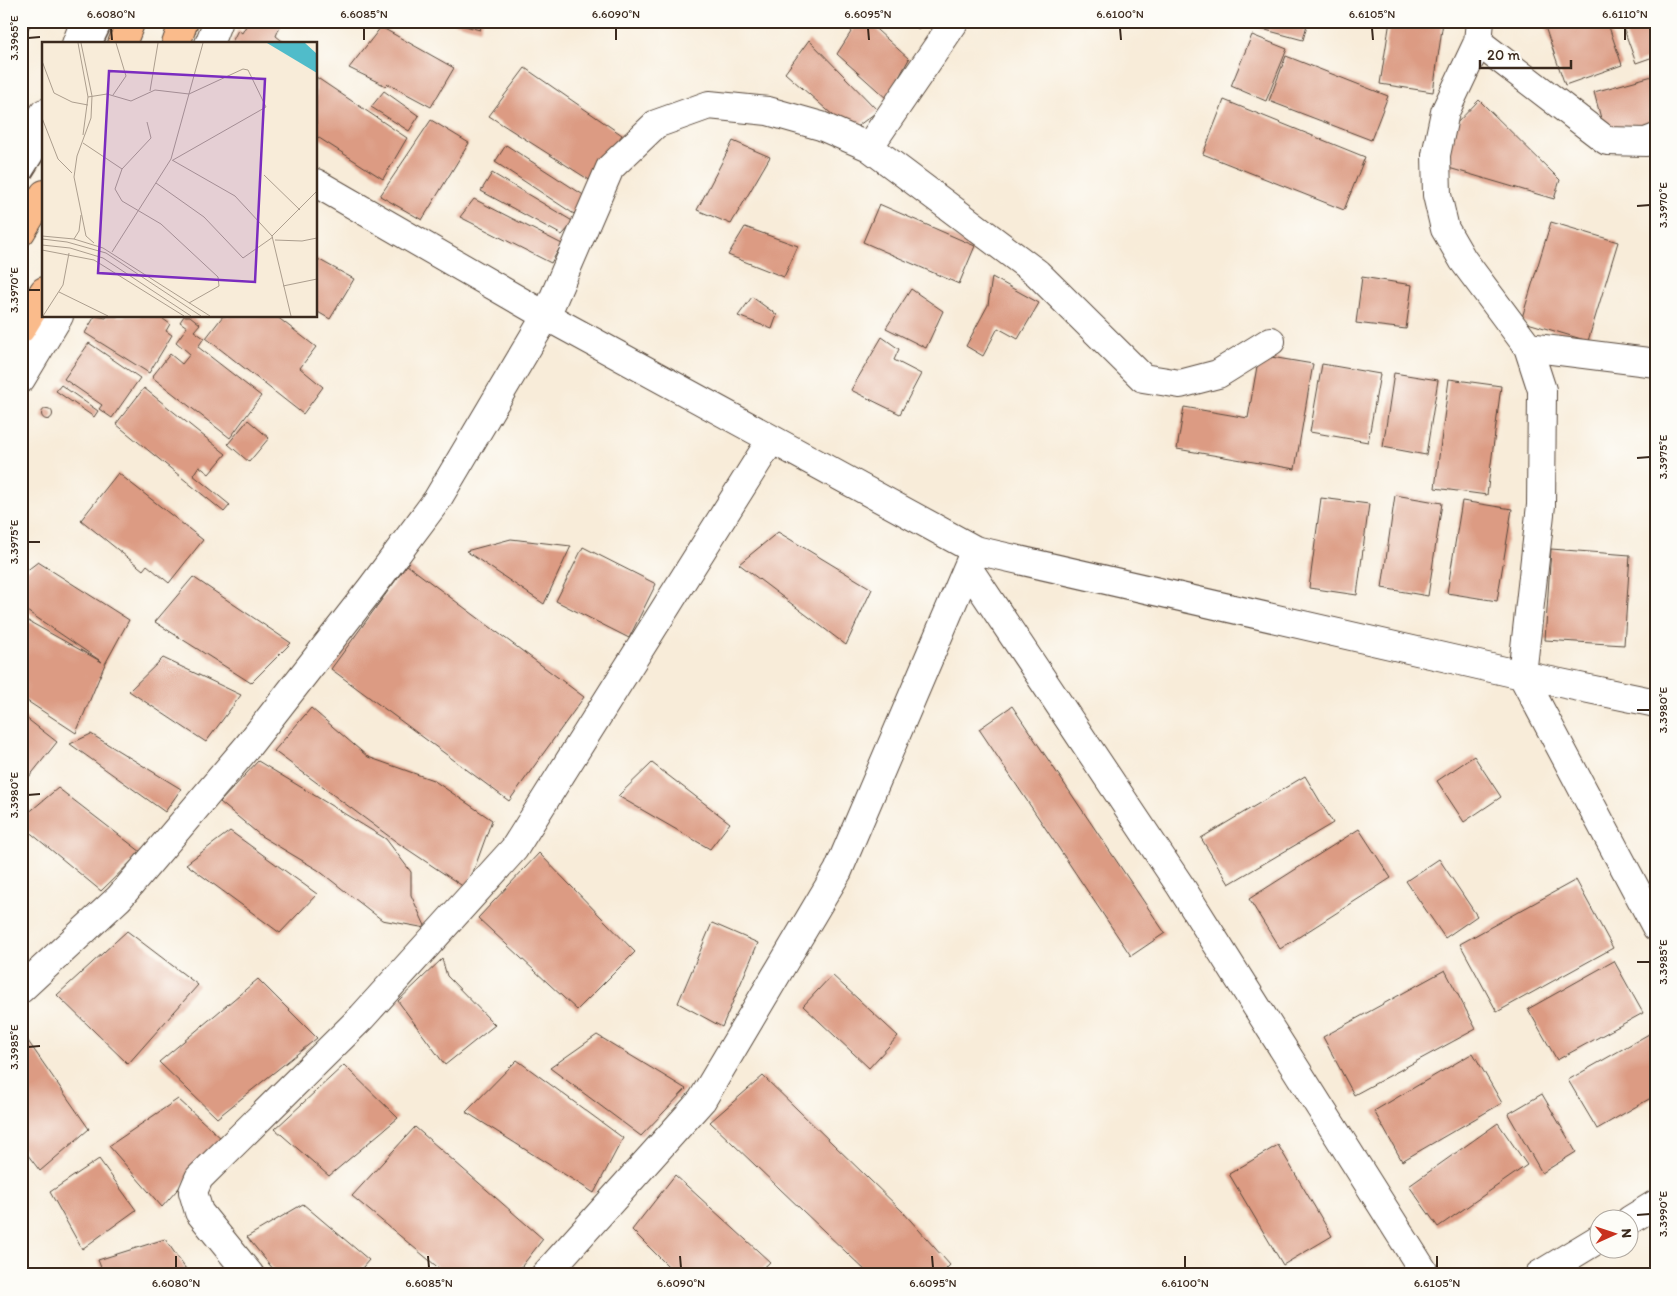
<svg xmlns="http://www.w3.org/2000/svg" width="1677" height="1296" font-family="Itim,sans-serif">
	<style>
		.building { fill: #dc9b83 }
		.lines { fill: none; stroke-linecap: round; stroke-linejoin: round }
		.service-casing { stroke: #57473a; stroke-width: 18 }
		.minor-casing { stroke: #57473a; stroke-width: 30 }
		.tertiary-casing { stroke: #57473a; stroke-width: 30 }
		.motorway-casing { stroke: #57473a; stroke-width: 30 }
		.service { stroke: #fff; stroke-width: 15 }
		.minor { stroke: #fff; stroke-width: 28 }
		.tertiary { stroke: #fff; stroke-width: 28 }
		.motorway { stroke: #fabb8b; stroke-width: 28 }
		.ticks { fill: none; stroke: #3b2a1e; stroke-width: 2 }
		.inset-road { fill: none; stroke: #ac9e8e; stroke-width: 1 }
		.view { fill: #7b2cbf; fill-opacity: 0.15; stroke: #7b2cbf; stroke-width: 2.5 }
		.inset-edge { fill: none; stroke: #3b2a1e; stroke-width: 2.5 }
		.neatline { fill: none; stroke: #3b2a1e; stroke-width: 2 }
		.ticks-label { font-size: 12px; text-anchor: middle; fill: #3b2a1e }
	</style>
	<rect width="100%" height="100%" fill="#fdfcf7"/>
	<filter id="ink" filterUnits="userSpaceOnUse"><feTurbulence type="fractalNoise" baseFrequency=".02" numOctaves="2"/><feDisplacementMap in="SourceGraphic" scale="10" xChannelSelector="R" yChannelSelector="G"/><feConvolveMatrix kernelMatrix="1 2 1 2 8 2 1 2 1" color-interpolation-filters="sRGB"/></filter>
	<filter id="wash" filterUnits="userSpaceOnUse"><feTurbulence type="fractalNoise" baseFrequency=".0096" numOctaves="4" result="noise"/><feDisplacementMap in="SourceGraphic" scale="20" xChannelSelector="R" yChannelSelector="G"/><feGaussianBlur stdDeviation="1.12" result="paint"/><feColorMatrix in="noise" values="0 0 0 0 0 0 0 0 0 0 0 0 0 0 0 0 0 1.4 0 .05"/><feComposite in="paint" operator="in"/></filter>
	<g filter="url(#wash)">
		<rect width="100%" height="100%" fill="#f8ecd9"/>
		<g id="blocks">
			<path class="building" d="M21 21H32L21 44Z
				M249 21H282L276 36 286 44H231L238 30 242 33Z
				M447 21H483L480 30Z
				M858 21H867L909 59 887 99 837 54Z
				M912 21H927L918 29Z
				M1248 21H1308L1303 40 1247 25Z
				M1390 21 1443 22 1433 92 1380 84Z
				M1543 21H1607L1622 65 1565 85Z
				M1621 21H1656V56L1636 63Z
				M381 27 454 68 431 107 388 84 386 86 349 68Z
				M1252 35 1287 49 1266 101 1231 86Z
				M809 40 878 111 851 131 785 73Z
				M1286 56 1388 96 1371 140 1269 101Z
				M525 68 622 135 591 181 489 116Z
				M1656 75V128L1607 141 1594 92Z
				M316 77 407 138 383 179 316 136Z
				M384 91 419 116 409 131 371 107Z
				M1224 100 1365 157 1344 210 1203 154Z
				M1479 100 1560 180 1554 199 1442 166 1454 126Z
				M431 120 469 143 422 220 380 196Z
				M733 141 770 157 731 224 697 210Z
				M506 145 585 196 574 214 495 162Z
				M492 173 574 222 562 235 481 191Z
				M474 199 562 244 551 263 460 217Z
				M879 204 975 246 959 284 863 242Z
				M1551 222 1618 242 1588 341 1521 321Z
				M745 227 798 246 784 277 728 255Z
				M316 258 354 279 330 319 316 311Z
				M992 277 1039 303 1018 339 998 328 983 356 966 346 988 305Z
				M1362 277 1412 285 1406 329 1356 323Z
				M911 289 943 311 926 348 886 328Z
				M752 297 777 315 772 329 738 316Z
				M95 316 106 318 107 316H159L170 324 166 331 172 335 149 373 85 333Z
				M184 316H190L200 324 194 331 204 338 198 347 261 396 230 438 152 377 170 354 182 364 190 354 176 342 187 327 180 322Z
				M223 316H276L316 347 300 368 323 387 303 414 206 338Z
				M882 337 899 349 894 360 921 374 900 414 851 390Z
				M89 343 140 378 112 418 99 409 102 405 64 379Z
				M1259 355 1313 364 1295 469 1177 449 1184 407 1248 418Z
				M1322 364 1380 374 1368 442 1310 432Z
				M1394 373 1438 380 1426 455 1383 447Z
				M1449 379 1501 386 1487 495 1435 488Z
				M61 385 98 411 94 417 56 391Z
				M144 388 226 454 209 474 199 466 193 475 230 505 224 512 116 424Z
				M41.5 414a5.5 5.5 0 1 1 11 0a5.5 5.5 0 1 1-11 0Z
				M248 420 269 438 249 462 228 444Z
				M118 473 203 540 169 583 147 565 143 570 81 520Z
				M1395 495 1442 503 1428 596 1382 588Z
				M1321 498 1369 504 1357 595 1309 588Z
				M1462 501 1512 509 1497 601 1447 593Z
				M778 532 872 589 846 645 739 564Z
				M511 539 571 546 544 604 466 551Z
				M583 547 656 584 629 638 556 601Z
				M1551 549 1630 555 1624 645 1545 640Z
				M38 562 129 620 105 664 76 733 21 697V617L102 662 21 607V575Z
				M407 565 584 697 509 801 331 669Z
				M193 577 291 643 251 683 155 622Z
				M163 658 241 695 206 742 129 691Z
				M1012 706 1165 933 1131 956 979 729Z
				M311 708 368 757 433 780 492 820 467 889 398 843 274 751Z
				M21 714 57 742 21 787Z
				M91 734 181 789 165 812 70 744Z
				M1474 756 1501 797 1464 822 1437 781Z
				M258 761 386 839 411 872V895L426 928 382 920 318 870 261 836 220 802Z
				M652 763 730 823 710 849 618 796Z
				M1305 776 1333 823 1229 884 1201 838Z
				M58 788 141 852 101 891 21 825V819Z
				M1359 829 1391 878 1280 949 1249 899Z
				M230 831 317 894 280 933 186 864Z
				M539 853 635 952 577 1010 478 918Z
				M1439 859 1477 916 1445 938 1406 881Z
				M1576 880 1613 948 1497 1012 1460 944Z
				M712 923 758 943 722 1027 678 1003Z
				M127 931 198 985 128 1064 57 995Z
				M442 959 447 976 495 1025 445 1065 398 1001Z
				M1614 961 1643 1013 1557 1060 1528 1009Z
				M1445 970 1476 1029 1354 1095 1323 1037Z
				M832 975 898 1036 869 1068 803 1006Z
				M258 979 317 1038 217 1118 159 1062Z
				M1656 1030V1095L1597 1129 1568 1080Z
				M21 1031 89 1129 40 1171 21 1146Z
				M597 1035 686 1089 641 1136 550 1068Z
				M1473 1053 1502 1103 1402 1161 1374 1111Z
				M517 1060 623 1138 594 1193 466 1112Z
				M344 1065 398 1118 329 1176 275 1129Z
				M763 1076 903 1212 950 1265 940 1275H870L710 1122Z
				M1542 1094 1576 1152 1542 1173 1508 1114Z
				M178 1099 222 1139 162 1207 109 1146Z
				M1498 1123 1527 1165 1438 1227 1409 1186Z
				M415 1127 543 1239 515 1275H447L352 1196Z
				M1278 1145 1332 1236 1283 1265 1229 1174Z
				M99 1159 136 1210 82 1249 50 1192Z
				M675 1175 770 1262 756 1275H677L632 1230Z
				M303 1204 369 1260 356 1275H278L247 1237Z
				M165 1239 190 1275H104L98 1260Z"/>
		</g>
	</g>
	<g filter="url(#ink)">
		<use href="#blocks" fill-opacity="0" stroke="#57473a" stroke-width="1"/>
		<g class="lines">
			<g class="service-casing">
				<path id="service" d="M94 44 105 21
					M21 179 44 142"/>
			</g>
			<g class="minor-casing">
				<path id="minor" d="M1480 21 1478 42 1445 112 1436 155 1437 195 1445 229 1463 260 1528 347 1542 390 1541 505 1522 675 1656 927
					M1478 42 1607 141 1646 142 1656 138
					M869 147 955 21
					M316 183 546 316 975 550 1522 675 1656 703
					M1528 347 1656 363
					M968 568 1181 887 1426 1275
					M21 989 119 898 248 746 372 587 437 500 546 316 610 168 656 124 709 105 768 111 821 126 869 147 1037 273 1143 378 1180 384 1218 374 1271 341
					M1630 1220 1656 1204
					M250 1275 199 1212 193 1192 199 1178 362 1017 514 849 771 440
					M545 1275 702 1100 838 871 975 550
					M1539 1275 1600 1238"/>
			</g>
			<g class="tertiary-casing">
				<path id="tertiary" d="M76 44 85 21
					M209 44 218 21
					M21 150 44 113
					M21 379 59 316"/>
			</g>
			<g class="motorway-casing">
				<path id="motorway" d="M122 44 131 21
					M176 44 184 21
					M21 232 44 194
					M21 329 44 291"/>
			</g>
			<use href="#service" class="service"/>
			<use href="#minor" class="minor"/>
			<use href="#tertiary" class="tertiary"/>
			<use href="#motorway" class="motorway"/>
		</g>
	</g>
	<path class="ticks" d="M111 28 112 40M364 28V40M616 28V40M868 28 869 40M1120 28 1121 40M1372 28 1373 40M1625 28V40M28 38 40 37M1637 206 1650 205M28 290H40M1637 458 1650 457M28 542H40M1637 710H1650M28 795 40 794M1637 962H1650M28 1047 40 1046M1637 1215 1650 1214M176 1256V1268M428 1256 429 1268M680 1256 681 1268M932 1256 933 1268M1185 1256V1268M1437 1256V1268"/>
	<g transform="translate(42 42)">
		<rect width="275" height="275" fill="#f8ecd9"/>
		<path d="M225 1H263L275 12V31Z" fill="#50bcca"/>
		<path class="inset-road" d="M36 1 46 55 41 93M39 1 50 54 49 76 35 114 32 135 44 194 52 201M0 19 12 51 30 60 46 63M108 49 116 1M71 53 84 34 74 1M46 55 65 52 89 59 113 48 147 52 201 27 206 28 224 65 131 118M0 76 16 117 30 131M105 80 109 96 80 127 73 147 80 159 119 182 176 235 177 244 147 261M41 101 80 127M130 118 193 154 230 194 249 274M222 133 258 168M114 141 162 175 201 216 231 195M0 194 32 197 61 206 168 274M230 194 275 149M0 197 25 200 64 211 159 274M32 197 37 189 39 173M233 198 260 199 275 196M0 203 28 206 61 216 149 274M0 208 52 218 142 274M70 210 129 117 161 1M241 244 275 237M17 250 66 274M1 274 21 243 27 211"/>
		<path class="view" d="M67 29 223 37 213 240 56 231Z"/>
		<rect width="275" height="275" class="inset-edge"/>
	</g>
	<rect width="1677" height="1296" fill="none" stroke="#fdfcf7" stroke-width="55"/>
	<g transform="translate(1614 1234) rotate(87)"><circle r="24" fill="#fdfcf7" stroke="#afa8a0"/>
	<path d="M0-4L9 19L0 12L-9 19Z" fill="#c8321e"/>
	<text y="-8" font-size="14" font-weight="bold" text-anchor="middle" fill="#3b2a1e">N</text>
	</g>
	<path d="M1480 60v8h91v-8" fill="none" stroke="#3b2a1e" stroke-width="2.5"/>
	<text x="1487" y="60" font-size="15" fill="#3b2a1e" stroke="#fdfcf7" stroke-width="4" paint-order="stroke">20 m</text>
	<rect x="28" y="28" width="1622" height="1240" class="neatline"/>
	<g class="ticks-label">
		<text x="111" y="18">6.6080°N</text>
		<text x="364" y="18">6.6085°N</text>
		<text x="616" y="18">6.6090°N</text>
		<text x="868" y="18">6.6095°N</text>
		<text x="1120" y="18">6.6100°N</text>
		<text x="1372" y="18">6.6105°N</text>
		<text x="1625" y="18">6.6110°N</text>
		<text transform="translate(14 38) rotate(-90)" y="4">3.3965°E</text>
		<text transform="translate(1663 205) rotate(-90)" y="4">3.3970°E</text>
		<text transform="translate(14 290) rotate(-90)" y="4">3.3970°E</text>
		<text transform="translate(1663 457) rotate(-90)" y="4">3.3975°E</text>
		<text transform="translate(14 542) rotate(-90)" y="4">3.3975°E</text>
		<text transform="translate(1663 710) rotate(-90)" y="4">3.3980°E</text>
		<text transform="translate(14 795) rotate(-90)" y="4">3.3980°E</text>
		<text transform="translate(1663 962) rotate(-90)" y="4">3.3985°E</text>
		<text transform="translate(14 1047) rotate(-90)" y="4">3.3985°E</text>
		<text transform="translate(1663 1214) rotate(-90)" y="4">3.3990°E</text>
		<text x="176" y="1287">6.6080°N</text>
		<text x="429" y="1287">6.6085°N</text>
		<text x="681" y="1287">6.6090°N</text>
		<text x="933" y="1287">6.6095°N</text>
		<text x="1185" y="1287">6.6100°N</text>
		<text x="1437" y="1287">6.6105°N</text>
	</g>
</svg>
